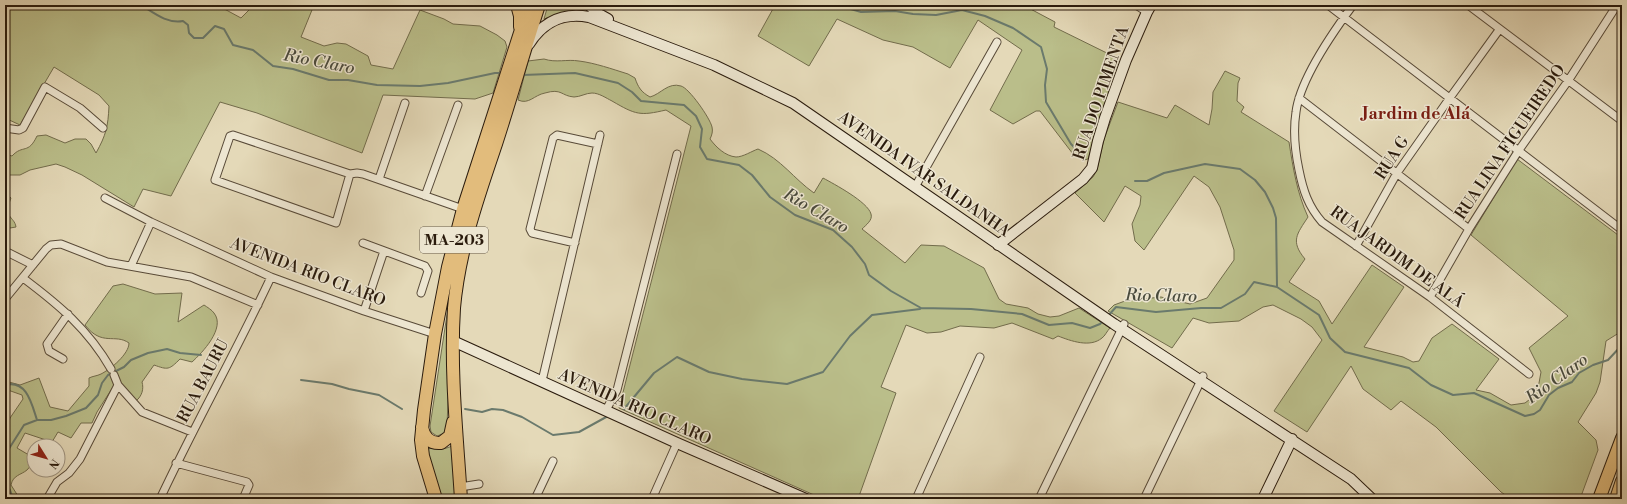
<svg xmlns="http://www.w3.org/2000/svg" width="1627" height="504" font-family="'Libre Bodoni',serif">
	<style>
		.green { fill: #babe8a; stroke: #726c4c }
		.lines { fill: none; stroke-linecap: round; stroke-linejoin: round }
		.stream { stroke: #6a7a6d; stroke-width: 2 }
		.street-casing { stroke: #584a38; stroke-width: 9 }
		.secondary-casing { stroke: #2a1b0d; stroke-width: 12 }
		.primary-casing { stroke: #2a1b0d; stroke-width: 14 }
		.street { stroke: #ede6d1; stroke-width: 7 }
		.secondary { stroke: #ede6d1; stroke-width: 10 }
		.primary { stroke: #e2bc7c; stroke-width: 12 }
		.labels { text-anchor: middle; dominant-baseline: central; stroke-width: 3; stroke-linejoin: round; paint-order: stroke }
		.shield { fill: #ede6d1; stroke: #645848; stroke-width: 1 }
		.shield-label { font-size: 15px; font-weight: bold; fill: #2a1b0d }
		.street-label { font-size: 16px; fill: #2a1b0d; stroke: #ede6d1 }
		.water-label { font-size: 17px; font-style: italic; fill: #4a4b3d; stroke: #ede6d1 }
		.neighbourhood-label { font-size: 17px; font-weight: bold; fill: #7a1f14; stroke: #ede6d1 }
	</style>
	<rect width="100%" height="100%" fill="#e4d9b8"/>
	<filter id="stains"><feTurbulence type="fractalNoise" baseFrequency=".005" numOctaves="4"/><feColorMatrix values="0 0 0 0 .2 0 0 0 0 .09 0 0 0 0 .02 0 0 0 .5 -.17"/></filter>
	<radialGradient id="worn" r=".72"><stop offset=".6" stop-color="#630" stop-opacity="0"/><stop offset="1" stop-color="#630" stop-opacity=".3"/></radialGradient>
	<path class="green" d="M5 5H217L241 18 254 5H314L301 37 324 46 337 43 346 44 368 56 371 65 393 69 420 10 444 19 453 24 480 26 497 35 505 41 507 47 493 93 475 99 383 95 362 153 257 113 220 102 171 196 143 189 134 207 82 175 65 167 56 164 30 170 20 175H9L5 177V154L12 156C23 144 28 155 37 136L46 135 65 143 75 139H86L91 144 96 153C106 135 108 127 109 106L99 95 54 67 20 125 5 118Z
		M548 5H585L594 14 551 17 544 19Z
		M770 5H1023L1055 22 1054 27 1119 59 1088 159 1084 160 1073 154 1040 111H1036L1013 124 990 110 1022 50 978 20 950 68 913 47 883 40 837 19 809 66 758 36 774 7Z
		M544 59C556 63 567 59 579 61 595 63 612 69 628 74L635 78C638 87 641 92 650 97 661 94 668 82 681 86 689 88 710 118 712 127 713 131 712 135 710 139 716 147 725 156 736 157 743 157 752 151 758 149 781 159 794 179 814 193L823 178C834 184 868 202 871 214 873 220 866 225 862 229L905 263 921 245 944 246 984 268 999 299 1006 304 1028 308 1038 314 1050 317 1059 316 1079 308 1110 328C1107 331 1105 336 1102 338 1090 348 1071 341 1058 336L1053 339 1012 323 994 328 960 326 941 332 927 333 906 325 881 387 896 393 858 499H823L619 408 691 126 666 110C640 116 636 115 612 101 606 98 599 93 592 93 586 93 580 97 574 97 561 96 562 88 545 93 534 95 529 105 518 100L528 61Z
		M1225 71 1240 78 1238 83 1237 101 1244 107 1241 112 1289 142C1293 168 1297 193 1308 217 1297 234 1290 241 1305 259L1289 282 1319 301 1332 324 1372 265 1404 287 1364 347 1403 357 1413 362 1419 361 1432 338 1452 324 1499 359 1476 390 1490 393 1511 405 1525 403 1534 396 1539 383 1541 372 1529 348 1568 316 1471 235 1517 159 1622 238V331L1606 341 1600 382 1596 393 1578 422 1596 440 1598 450 1580 499H1511L1501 492 1436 427 1401 401 1391 410 1363 389 1351 366 1307 432 1274 411 1322 340 1312 327 1301 319 1273 305 1263 307 1239 321 1209 323 1193 318 1172 348 1108 311 1114 305 1125 301 1161 297 1190 304 1207 298 1234 260V250L1220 207 1209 187 1194 176 1144 250 1135 241 1132 224 1140 205 1141 196 1125 186 1104 222 1075 193 1093 177 1097 170 1104 139 1118 102 1167 118 1175 105 1209 125 1212 109 1213 92Z
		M5 187 6 193 11 198C9 203 7 209 9 215 12 220 15 221 16 227L10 228 5 224Z
		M452 282 447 427 445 433 437 436 431 432 430 426Z
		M123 284 155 294 182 293 178 322 204 305C207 307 212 310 214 313 226 328 202 353 192 362L180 359C169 370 168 370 154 365L142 382C144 389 142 396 136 401L122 384 113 387 97 412 92 423H81L71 438 58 432 52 442 25 433 17 448 34 458C33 462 30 467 27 470 21 475 13 475 11 485L18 496 17 499H5V434L10 418 23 399 22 395 5 389V384L9 382 20 385 39 378 50 407 68 411 89 386V378C93 376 97 376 101 374 111 369 129 354 129 343 115 333 102 347 85 325L113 286Z
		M453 445 457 499H440L427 452 428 449C437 446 443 452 453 445Z"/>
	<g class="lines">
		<path class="stream" d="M141 5C154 13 167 24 183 21L188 25 189 33 194 38H203L215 26 224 29 233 45 253 50 273 66 293 69 329 80H348L377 85 420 86 448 83 495 73H501
			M837 5 861 12 895 11 913 14 936 15 962 10 985 16 1013 28 1041 47 1047 69 1045 85 1046 102 1071 144 1083 156
			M523 75 575 73 618 83 632 92 641 101 684 105 696 116 702 129 700 147 707 159 739 165 752 175 770 197 795 215 833 230 852 247 865 264 869 275 891 291 921 308 971 309 1022 314 1049 325 1072 323 1090 328 1100 324 1103 321
			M1135 181H1147L1164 173 1205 164 1240 169 1255 180 1265 192 1273 208 1276 218 1277 286
			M1108 316 1116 307 1156 312 1201 308H1221L1245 294 1254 282 1277 287 1319 315 1330 338 1345 352 1409 368 1431 385 1453 395 1474 393 1525 416 1534 414 1540 410 1549 395 1558 388 1572 382 1579 373 1593 365 1608 360 1622 345
			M301 380 332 384 349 389 379 395 402 409
			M5 385C27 379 32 405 37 420
			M465 409 482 412 492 409 503 410 522 417 553 435 579 432 608 416
			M624 409 654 373 677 357 709 372 742 379 787 384 823 372 850 336 872 315 920 309
			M5 455 24 425 37 420H51L66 416 86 408 98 395 102 383 108 375 124 367 131 360 148 353 167 349 180 353 201 355
			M5 485 10 490 13 499"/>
		<g class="street-casing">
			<path id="street" d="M1136 5 1147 12
				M1328 5 1622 230
				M1353 5C1333 32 1300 79 1296 112 1293 131 1295 151 1299 170 1303 190 1308 206 1322 222L1430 297 1529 374
				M1468 5 1622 121
				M1299 98 1469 229
				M5 128 19 130 23 128 45 87 80 108 103 128
				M350 174 336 223 215 180 230 136 233 135 350 174 357 173 363 174 463 209
				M379 179 405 103
				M915 187 997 42
				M425 196 458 105
				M105 198 151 222 271 277 364 311 435 334
				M363 243 425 266 428 271 421 293
				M575 243 532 233 530 229 553 138 557 135 598 144
				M1356 246 1397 173 1449 99 1499 30
				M5 251 33 265
				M131 266 151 222
				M23 278C59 305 88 329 111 369
				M1430 297 1469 229 1519 150 1568 81 1617 5
				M5 299 46 249 51 245 61 244 107 262 191 277 258 305
				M364 311 384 251
				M63 359 49 351 47 344 68 314
				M114 375 118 385 142 412 192 432
				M542 381 600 135
				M606 410 617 390 677 154
				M176 463 247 482 249 485 243 499
				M460 487 479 484
				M47 499 57 482 69 473 80 459 118 385
				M160 499C195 424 236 352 271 277
				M535 499 553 461
				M652 499 677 443
				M916 499 980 357
				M1039 499 1124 324
				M1144 499 1203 376"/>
		</g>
		<g class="secondary-casing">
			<path id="secondary" d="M589 5 599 14 608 19
				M529 44C543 22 562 12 589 17L714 65 793 103 1114 324 1351 479 1372 499
				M998 245 1083 179 1092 168 1098 141 1105 118 1126 60 1147 12 1151 5
				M453 341 677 443 806 499
				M1263 499 1292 439"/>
		</g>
		<g class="primary-casing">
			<path id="primary" d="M517 5 520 16V27
				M422 427C424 438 430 444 441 443L450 436 453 422
				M436 499 423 456 421 440 424 410 435 334 448 267 463 209 529 5
				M461 499C457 436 450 371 454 308 459 251 478 197 496 144 511 98 524 51 539 5
				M1599 499 1622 438
				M1616 499 1622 481"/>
		</g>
		<use href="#street" class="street"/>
		<use href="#secondary" class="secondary"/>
		<use href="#primary" class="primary"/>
	</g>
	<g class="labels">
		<rect class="shield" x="420" y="227" width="68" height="26" rx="3"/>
		<g class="shield-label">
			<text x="454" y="240">MA-203</text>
		</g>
		<g class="street-label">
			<text transform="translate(1101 93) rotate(-71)">RUA DO PIMENTA</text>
			<text transform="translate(1510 142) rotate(-56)">RUA LINA FIGUEIREDO</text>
			<text transform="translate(1392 158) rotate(-57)">RUA G</text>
			<text transform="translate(924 174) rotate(35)">AVENIDA IVAR SALDANHA</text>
			<text transform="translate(1397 257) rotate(36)">RUA JARDIM DE ALÁ</text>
			<text transform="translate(308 272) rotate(21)">AVENIDA RIO CLARO</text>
			<text transform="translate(203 381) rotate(-62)">RUA BAURU</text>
			<text transform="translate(635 407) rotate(24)">AVENIDA RIO CLARO</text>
		</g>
		<g class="water-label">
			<text transform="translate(319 62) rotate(11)">Rio Claro</text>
			<text transform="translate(816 211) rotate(30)">Rio Claro</text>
			<text transform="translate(1161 296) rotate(1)">Rio Claro</text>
			<text transform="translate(1557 379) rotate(-36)">Rio Claro</text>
		</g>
		<g class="neighbourhood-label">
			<text x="1416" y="114">Jardim de Alá</text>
		</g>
	</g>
	<rect width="1627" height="504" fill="none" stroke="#e4d9b8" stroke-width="20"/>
	<rect x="6" y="6" width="1615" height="492" fill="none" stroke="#2a1b0d" stroke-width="2"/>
	<rect x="10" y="10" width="1607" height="484" fill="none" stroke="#2a1b0d"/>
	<g transform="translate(46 458) rotate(127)"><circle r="19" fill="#ede6d1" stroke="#9f9583"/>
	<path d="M0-3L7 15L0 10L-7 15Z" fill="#8f2418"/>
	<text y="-6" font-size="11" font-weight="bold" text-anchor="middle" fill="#2a1b0d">N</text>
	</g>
	<rect width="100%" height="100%" filter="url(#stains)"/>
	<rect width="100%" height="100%" fill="url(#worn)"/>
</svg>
